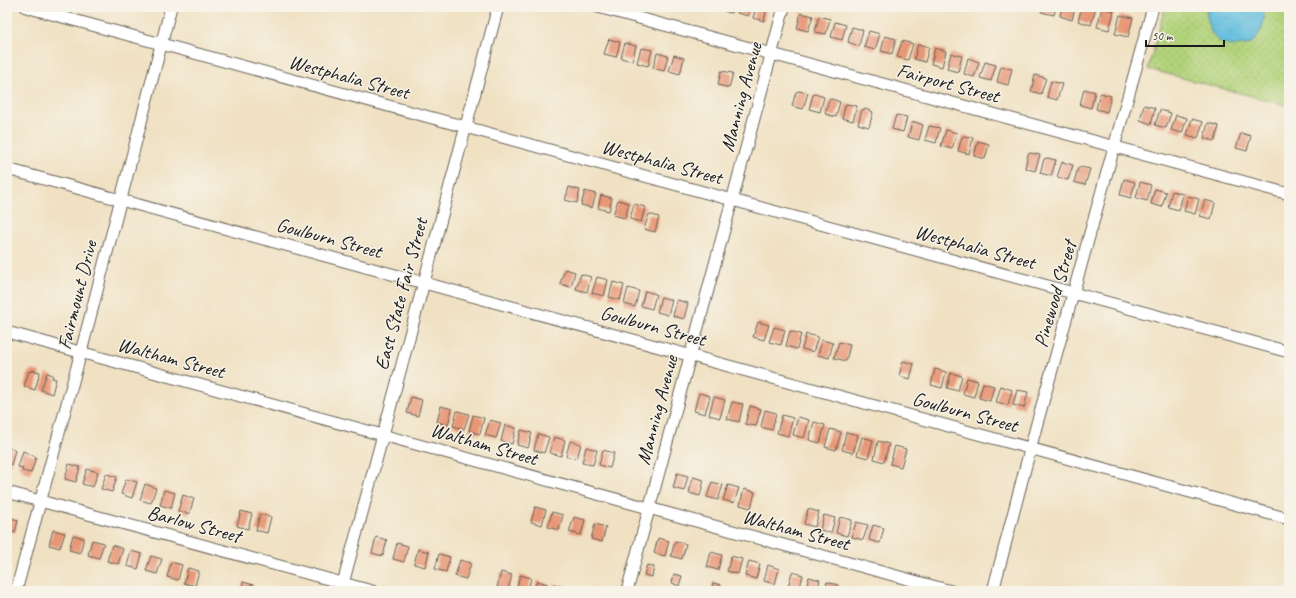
<svg xmlns="http://www.w3.org/2000/svg" width="1296" height="598" font-family="Caveat,sans-serif">
	<style>
		.park { fill: url(#park-dots); stroke: #67784b }
		.water { fill: url(#water-ripples); stroke: #3e6c7e }
		.building { fill: #e79676 }
		.lines { fill: none; stroke-linecap: round; stroke-linejoin: round }
		.minor-casing { stroke: #666156; stroke-width: 13 }
		.minor { stroke: #fff; stroke-width: 11 }
		.labels { text-anchor: middle; dominant-baseline: central; stroke-width: 3; stroke-linejoin: round; paint-order: stroke }
		.street-label { font-size: 20px; fill: #1c1c1c; stroke: #f7f3e8 }
	</style>
	<defs>
		<pattern id="park-dots" width="8" height="8" patternUnits="userSpaceOnUse"><rect width="8" height="8" fill="#b2d37a"/><path d="M2 2h.1M6 6h.1" fill="none" stroke="#98b569" stroke-width="1.8" stroke-linecap="round"/></pattern>
		<pattern id="water-ripples" width="26" height="14" patternUnits="userSpaceOnUse"><rect width="26" height="14" fill="#61bddf"/><path d="M2 4q2-2 4 0t4 0M15 11q2-2 4 0t4 0" fill="none" stroke="#54a2bf"/></pattern>
	</defs>
	<rect width="100%" height="100%" fill="#f7f3e8"/>
	<filter id="ink" filterUnits="userSpaceOnUse"><feTurbulence type="fractalNoise" baseFrequency=".025" numOctaves="2"/><feDisplacementMap in="SourceGraphic" scale="8" xChannelSelector="R" yChannelSelector="G"/><feConvolveMatrix kernelMatrix="1 2 1 2 8 2 1 2 1" color-interpolation-filters="sRGB"/></filter>
	<filter id="wash" filterUnits="userSpaceOnUse"><feTurbulence type="fractalNoise" baseFrequency=".012" numOctaves="4" result="noise"/><feDisplacementMap in="SourceGraphic" scale="16" xChannelSelector="R" yChannelSelector="G"/><feGaussianBlur stdDeviation="0.9" result="paint"/><feColorMatrix in="noise" values="0 0 0 0 0 0 0 0 0 0 0 0 0 0 0 0 0 1.4 0 .05"/><feComposite in="paint" operator="in"/></filter>
	<g filter="url(#wash)">
		<rect width="100%" height="100%" fill="#f0e1c3"/>
		<path class="park" d="M1165 7H1289V106L1148 69Z"/>
		<path class="water" d="M1197 7H1262C1267 18 1261 37 1251 43 1249 45 1244 45 1242 45 1218 50 1206 31 1207 10Z"/>
		<g id="blocks">
			<path class="building" d="M721 7H733L731 13 720 10Z
				M739 7H751L748 16 737 13Z
				M756 7H767L764 21 753 18Z
				M1043 7H1056L1054 15 1041 12Z
				M1062 7H1075L1072 20 1060 16Z
				M1082 7H1096L1091 25 1078 21Z
				M1102 8 1114 11 1109 30 1097 27Z
				M801 13 813 16 808 31 797 28Z
				M1120 15 1133 18 1128 37 1115 34Z
				M819 16 830 19 826 34 815 32Z
				M835 22 846 25 842 40 831 37Z
				M852 27 863 30 859 46 848 42Z
				M869 31 880 34 875 50 864 47Z
				M885 36 896 39 892 54 881 51Z
				M609 39 620 42 616 57 604 54Z
				M902 41 913 44 908 60 897 57Z
				M625 43 636 46 632 61 621 58Z
				M918 44 929 47 925 62 914 59Z
				M641 48 652 50 648 66 637 63Z
				M935 48 946 51 942 67 931 64Z
				M657 53 668 56 664 71 653 68Z
				M951 53 962 56 958 72 947 69Z
				M674 55 684 58 680 74 669 71Z
				M968 58 979 62 974 77 964 74Z
				M985 62 996 65 991 81 980 78Z
				M1001 66 1012 69 1008 85 997 82Z
				M721 71 733 73 729 88 718 85Z
				M1035 75 1046 78 1041 94 1031 91Z
				M1051 81 1062 84 1057 100 1047 97Z
				M1084 89 1095 92 1091 108 1080 105Z
				M799 91 808 93 803 109 792 106 796 92Z
				M1100 93 1111 96 1107 112 1096 109Z
				M815 94 824 97 820 112 809 109 813 95Z
				M832 99 840 102 836 117 825 114 829 100Z
				M846 104 857 106 853 121 842 118Z
				M1144 105 1155 108 1151 124 1140 120Z
				M865 109 873 112 869 127 858 124 862 110Z
				M1160 110 1171 113 1166 128 1155 125Z
				M896 115 907 117 903 132 892 129Z
				M1176 115 1187 118 1182 133 1171 130Z
				M1192 119 1203 122 1198 138 1187 135Z
				M915 122 923 125 919 140 908 137 912 123Z
				M1208 123 1219 126 1215 141 1204 138Z
				M929 126 940 128 936 143 925 140Z
				M946 130 957 133 952 149 941 146Z
				M1241 133 1251 136 1247 151 1236 148Z
				M964 136 973 138 969 154 958 151 962 137Z
				M978 141 989 144 985 159 974 156Z
				M1031 153 1040 155 1035 171 1025 168 1028 154Z
				M1047 158 1056 160 1051 176 1040 173 1044 159Z
				M1062 162 1073 165 1068 180 1057 177Z
				M1081 167 1090 169 1085 185 1074 182 1078 168Z
				M1124 179 1135 182 1131 198 1120 195Z
				M1140 182 1151 185 1147 201 1136 198Z
				M569 187 580 190 577 203 565 200Z
				M1155 189 1166 192 1162 207 1151 204Z
				M585 191 596 194 592 208 581 205Z
				M1172 191 1183 194 1179 210 1168 207Z
				M601 195 612 198 609 211 598 208Z
				M1188 196 1199 199 1195 214 1184 211Z
				M618 200 629 203 625 218 613 215Z
				M1205 200 1215 203 1211 219 1200 216Z
				M634 204 645 207 641 222 630 219Z
				M649 214 659 217 655 232 644 229Z
				M565 269 575 272 571 287 560 284Z
				M581 274 591 277 587 292 576 289Z
				M597 277 608 280 604 296 592 293Z
				M613 282 624 285 620 300 609 297Z
				M628 288 639 291 635 307 624 304Z
				M645 291 656 294 652 309 641 306Z
				M661 297 672 300 668 315 657 312Z
				M677 300 688 303 684 319 673 316Z
				M758 322 769 325 764 340 753 337Z
				M774 327 785 330 781 345 769 342Z
				M790 331 801 334 797 349 786 346Z
				M806 334 818 337 813 352 802 349Z
				M822 340 833 343 829 358 818 355Z
				M839 342 850 345 846 361 834 358Z
				M903 361 914 364 910 379 899 376Z
				M935 369 946 372 942 388 931 385Z
				M32 370 40 372 35 390 24 386 29 371 31 372Z
				M47 373 53 375 52 378 56 379 52 394 41 390Z
				M951 373 962 376 958 391 947 388Z
				M967 378 978 381 974 397 963 394Z
				M983 383 994 386 990 401 979 398Z
				M1001 386 1012 390 1008 405 996 402Z
				M1017 390 1028 392 1024 408 1013 405Z
				M699 393 710 396 705 414 694 411Z
				M411 397 422 400 418 416 407 413Z
				M714 397 725 400 720 418 709 415Z
				M732 402 743 404 739 422 727 419Z
				M441 406 452 409 448 425 437 422Z
				M750 406 761 409 756 426 745 424Z
				M765 410 776 413 772 430 761 427Z
				M457 411 469 414 464 429 453 426Z
				M473 415 484 418 480 434 469 431Z
				M782 415 793 418 788 436 777 433Z
				M798 417 809 420 804 438 793 435Z
				M490 420 501 423 496 438 485 435Z
				M814 422 825 425 820 443 809 440Z
				M505 425 516 428 512 444 501 441Z
				M830 429 841 432 836 450 825 447Z
				M521 430 532 433 528 448 517 445Z
				M846 432 858 435 853 453 842 450Z
				M538 434 549 437 544 453 534 450Z
				M554 437 565 440 561 456 550 453Z
				M862 437 873 440 868 458 857 455Z
				M570 441 581 444 577 459 566 456Z
				M878 441 889 444 884 462 874 459Z
				M895 446 906 449 901 467 890 464Z
				M7 447 15 450 11 465 7 464Z
				M586 447 597 450 593 465 582 463Z
				M603 450 614 453 610 468 599 465Z
				M23 451 36 457 31 473 22 471 23 468 18 467Z
				M69 464 80 467 76 482 65 479Z
				M87 469 98 472 93 487 82 484Z
				M677 473 688 476 684 491 673 488Z
				M106 474 117 477 112 492 101 489Z
				M693 477 704 480 700 496 689 493Z
				M126 479 137 482 132 498 121 494Z
				M712 482 723 485 718 500 707 497Z
				M145 484 156 488 151 503 140 500Z
				M728 485 739 488 734 503 723 500Z
				M744 489 755 492 751 508 740 505Z
				M164 490 175 493 171 508 160 505Z
				M183 495 194 499 189 514 178 511Z
				M535 507 546 510 542 525 531 522Z
				M808 509 819 512 815 527 804 524Z
				M241 511 252 514 248 529 237 526Z
				M552 512 563 515 559 530 548 527Z
				M260 514 271 517 267 533 256 530Z
				M824 515 835 518 831 533 820 530Z
				M7 517 18 520 15 533 7 530Z
				M574 517 585 520 581 535 569 532Z
				M840 517 852 520 847 536 836 533Z
				M856 522 868 525 863 540 852 537Z
				M595 524 606 527 602 542 591 539Z
				M873 525 884 528 880 543 869 540Z
				M53 530 65 533 60 548 49 545Z
				M73 535 84 538 80 553 69 550Z
				M376 537 387 540 383 556 372 553Z
				M658 538 669 541 665 556 654 553Z
				M92 540 104 543 99 558 88 555Z
				M675 541 686 544 682 559 671 556Z
				M397 543 408 546 404 562 393 559Z
				M112 545 123 549 118 564 107 561Z
				M418 549 429 552 425 567 414 564Z
				M131 551 142 554 138 569 127 566Z
				M711 552 722 555 718 570 707 567Z
				M439 554 450 557 446 572 435 569Z
				M151 556 162 559 157 574 146 571Z
				M731 556 742 559 738 574 727 571Z
				M460 560 471 563 466 579 455 576Z
				M749 561 760 564 756 579 745 576Z
				M171 562 182 565 178 580 167 577Z
				M647 565 654 567 652 577 644 575Z
				M768 565 779 569 775 584 764 581Z
				M188 568 199 571 195 586 184 583Z
				M501 572 512 575 508 590 497 587Z
				M792 572 803 575 799 591 788 587Z
				M674 574 682 576 679 586 672 583Z
				M520 575 531 578 528 591 516 590Z
				M809 577 820 580 817 591H805Z
				M537 581 548 584 546 591H534Z
				M243 582 254 585 252 591H241Z
				M827 582 838 585 837 591H825Z
				M713 583 721 585 719 591H711Z
				M554 584 565 587 564 591H552Z"/>
		</g>
	</g>
	<g filter="url(#ink)">
		<use href="#blocks" fill-opacity="0" stroke="#666156" stroke-width="1"/>
		<g class="lines">
			<g class="minor-casing">
				<path id="minor" d="M26 7 1289 352
					M598 7 1289 194
					M7 169 1289 519
					M7 332 951 591
					M7 492 372 591
					M16 591 81 352 171 7
					M341 591 498 7
					M627 591 784 7
					M993 591 1036 427 1153 7"/>
			</g>
			<use href="#minor" class="minor"/>
		</g>
	</g>
	<g class="labels">
		<g class="street-label">
			<text transform="translate(349 77) rotate(15)">Westphalia Street</text>
			<text transform="translate(948 83) rotate(15)">Fairport Street</text>
			<text transform="translate(741 97) rotate(-75)">Manning Avenue</text>
			<text transform="translate(662 162) rotate(15)">Westphalia Street</text>
			<text transform="translate(329 238) rotate(15)">Goulburn Street</text>
			<text transform="translate(975 247) rotate(15)">Westphalia Street</text>
			<text transform="translate(401 294) rotate(-75)">East State Fair Street</text>
			<text transform="translate(1055 294) rotate(-74)">Pinewood Street</text>
			<text transform="translate(77 295) rotate(-76)">Fairmount Drive</text>
			<text transform="translate(653 326) rotate(15)">Goulburn Street</text>
			<text transform="translate(171 358) rotate(15)">Waltham Street</text>
			<text transform="translate(657 410) rotate(-75)">Manning Avenue</text>
			<text transform="translate(965 412) rotate(15)">Goulburn Street</text>
			<text transform="translate(484 444) rotate(16)">Waltham Street</text>
			<text transform="translate(194 524) rotate(15)">Barlow Street</text>
			<text transform="translate(796 530) rotate(15)">Waltham Street</text>
		</g>
	</g>
	<rect width="1296" height="598" fill="none" stroke="#f7f3e8" stroke-width="24"/>
	<path d="M1146 40v6h78v-6" fill="none" stroke="#1c1c1c" stroke-width="2"/>
	<text x="1152" y="40" font-size="12" fill="#1c1c1c" stroke="#f7f3e8" stroke-width="3" paint-order="stroke">50 m</text>
</svg>
